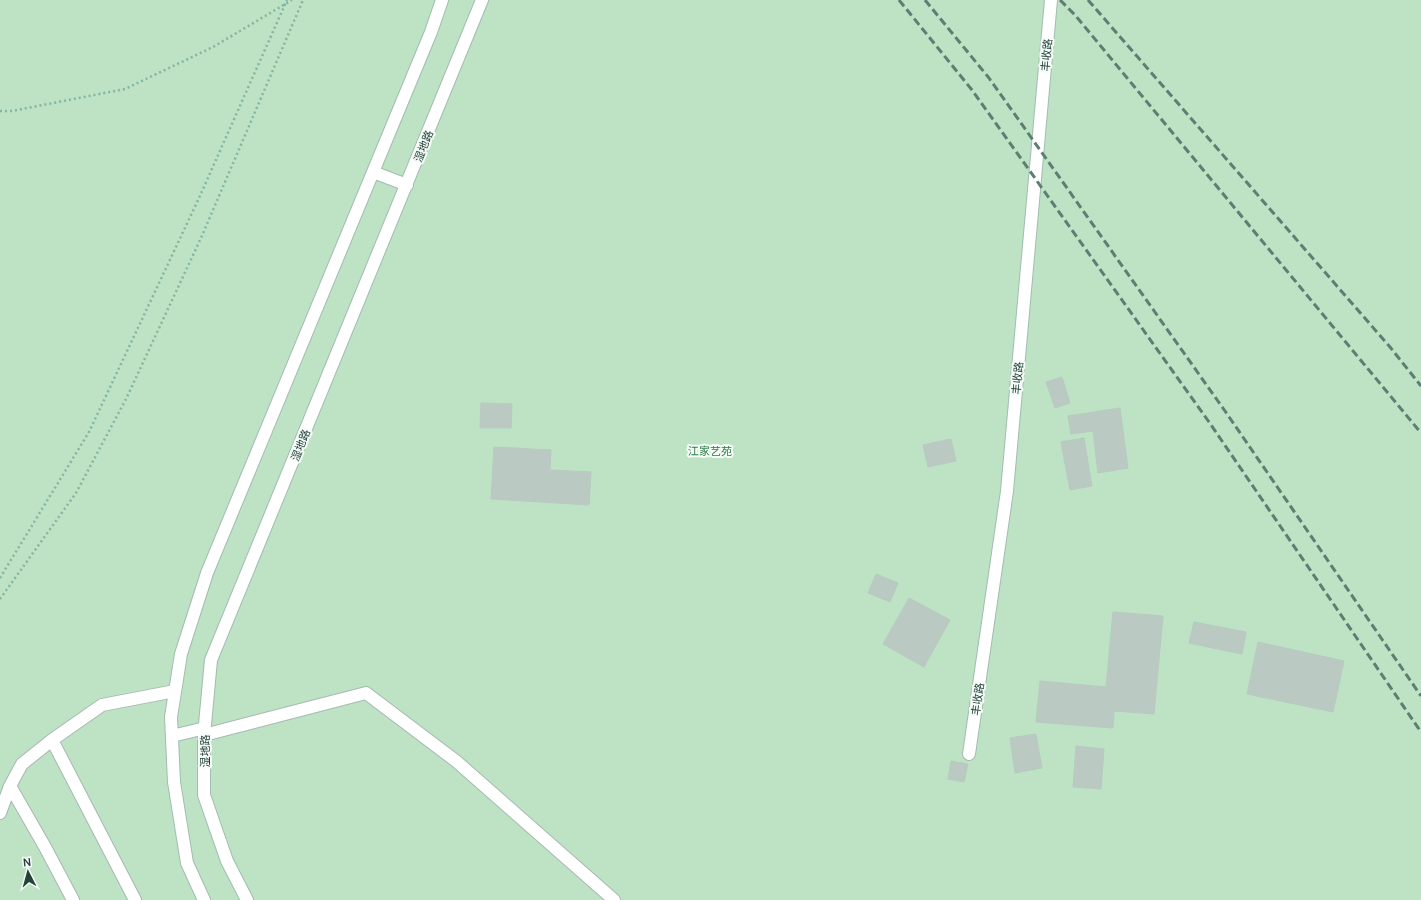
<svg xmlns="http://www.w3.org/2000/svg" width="1421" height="900" font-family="Manrope,'Noto Sans SC',sans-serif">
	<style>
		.park { fill: #bde2c4 }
		.building { fill: #bacac3; stroke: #b7cac1 }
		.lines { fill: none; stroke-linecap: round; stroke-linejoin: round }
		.lane-casing { stroke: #a7b8b1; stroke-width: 14 }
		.street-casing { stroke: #a7b8b1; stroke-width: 14 }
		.secondary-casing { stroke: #a2bcb1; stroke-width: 14 }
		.path { stroke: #83b5a2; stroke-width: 2.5; stroke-dasharray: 2 3; stroke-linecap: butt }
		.lane { stroke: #fff; stroke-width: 12 }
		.street { stroke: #fff; stroke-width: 12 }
		.secondary { stroke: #fff; stroke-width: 12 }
		.rail { stroke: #5d7e73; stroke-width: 3; stroke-dasharray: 8 4; stroke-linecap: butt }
		.labels { text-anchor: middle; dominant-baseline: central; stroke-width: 4; stroke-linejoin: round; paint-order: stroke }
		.street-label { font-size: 11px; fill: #224338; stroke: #f6fbf8 }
		.park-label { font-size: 11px; fill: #287e44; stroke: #f6fbf8 }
	</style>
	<rect width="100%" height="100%" fill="#e5efea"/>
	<path class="park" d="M0 0H1421V900H0Z"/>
	<path class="building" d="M1062 377 1070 403 1055 408 1046 382Z
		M481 403 512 404 511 428H480Z
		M1120 408 1128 468 1098 473 1093 431 1071 434 1068 416Z
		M1084 438 1092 486 1070 490 1061 442Z
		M951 439 956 461 928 467 923 445Z
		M494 447 551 450 550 470 591 472 589 505 491 499Z
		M876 574 898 583 890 602 868 593Z
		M909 598 950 620 924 667 883 644Z
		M1113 612 1163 616 1154 714 1114 711 1113 728 1036 722 1040 681 1106 687Z
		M1194 622 1246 632 1242 654 1189 643Z
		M1258 642 1344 661 1333 712 1247 694Z
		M1036 734 1042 768 1015 773 1010 738Z
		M1076 746 1104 749 1101 789 1073 787Z
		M951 761 968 764 964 782 948 779Z"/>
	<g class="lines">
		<g class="lane-casing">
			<path id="lane" d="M52 740 135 900
				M10 786 45 847 73 900
				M0 813 10 786 22 764 52 740 102 705 175 691"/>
		</g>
		<g class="street-casing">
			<path id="street" d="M204 735 366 693 456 761 614 900"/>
		</g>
		<g class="secondary-casing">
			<path id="secondary" d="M373 172 407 185
				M172 736 205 728
				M969 754 1007 491 1051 0
				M204 900 187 863 174 782 171 717 181 654 207 573 373 172 431 32 442 0
				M247 900 227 861 204 795V735L211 660 482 0"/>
		</g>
		<path class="path" d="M0 111H12L125 89 213 47 292 0
			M0 578 89 432 199 198 287 0
			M0 599 76 493 126 399 201 238 303 0"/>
		<use href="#lane" class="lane"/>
		<use href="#street" class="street"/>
		<use href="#secondary" class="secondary"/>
		<path class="rail" d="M899 0 972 90 1209 422 1421 732
			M925 0 989 78 1225 411 1421 696
			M1060 0 1075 15 1421 433
			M1088 0 1390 347 1421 386"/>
	</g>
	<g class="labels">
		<g class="street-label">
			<text transform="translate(1046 55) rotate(-85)">丰收路</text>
			<text transform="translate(423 146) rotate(-68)">湿地路</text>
			<text transform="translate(1017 378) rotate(-85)">丰收路</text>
			<text transform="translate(300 445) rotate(-68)">湿地路</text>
			<text transform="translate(977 699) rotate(-82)">丰收路</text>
			<text transform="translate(204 751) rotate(-90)">湿地路</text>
		</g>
		<g class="park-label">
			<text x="710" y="450">江家艺苑</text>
		</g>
	</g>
	<g transform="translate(28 872) rotate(354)" stroke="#f6fbf8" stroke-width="3" paint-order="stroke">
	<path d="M0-3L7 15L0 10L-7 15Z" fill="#224338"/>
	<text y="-6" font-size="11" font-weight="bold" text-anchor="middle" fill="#224338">N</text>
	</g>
</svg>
